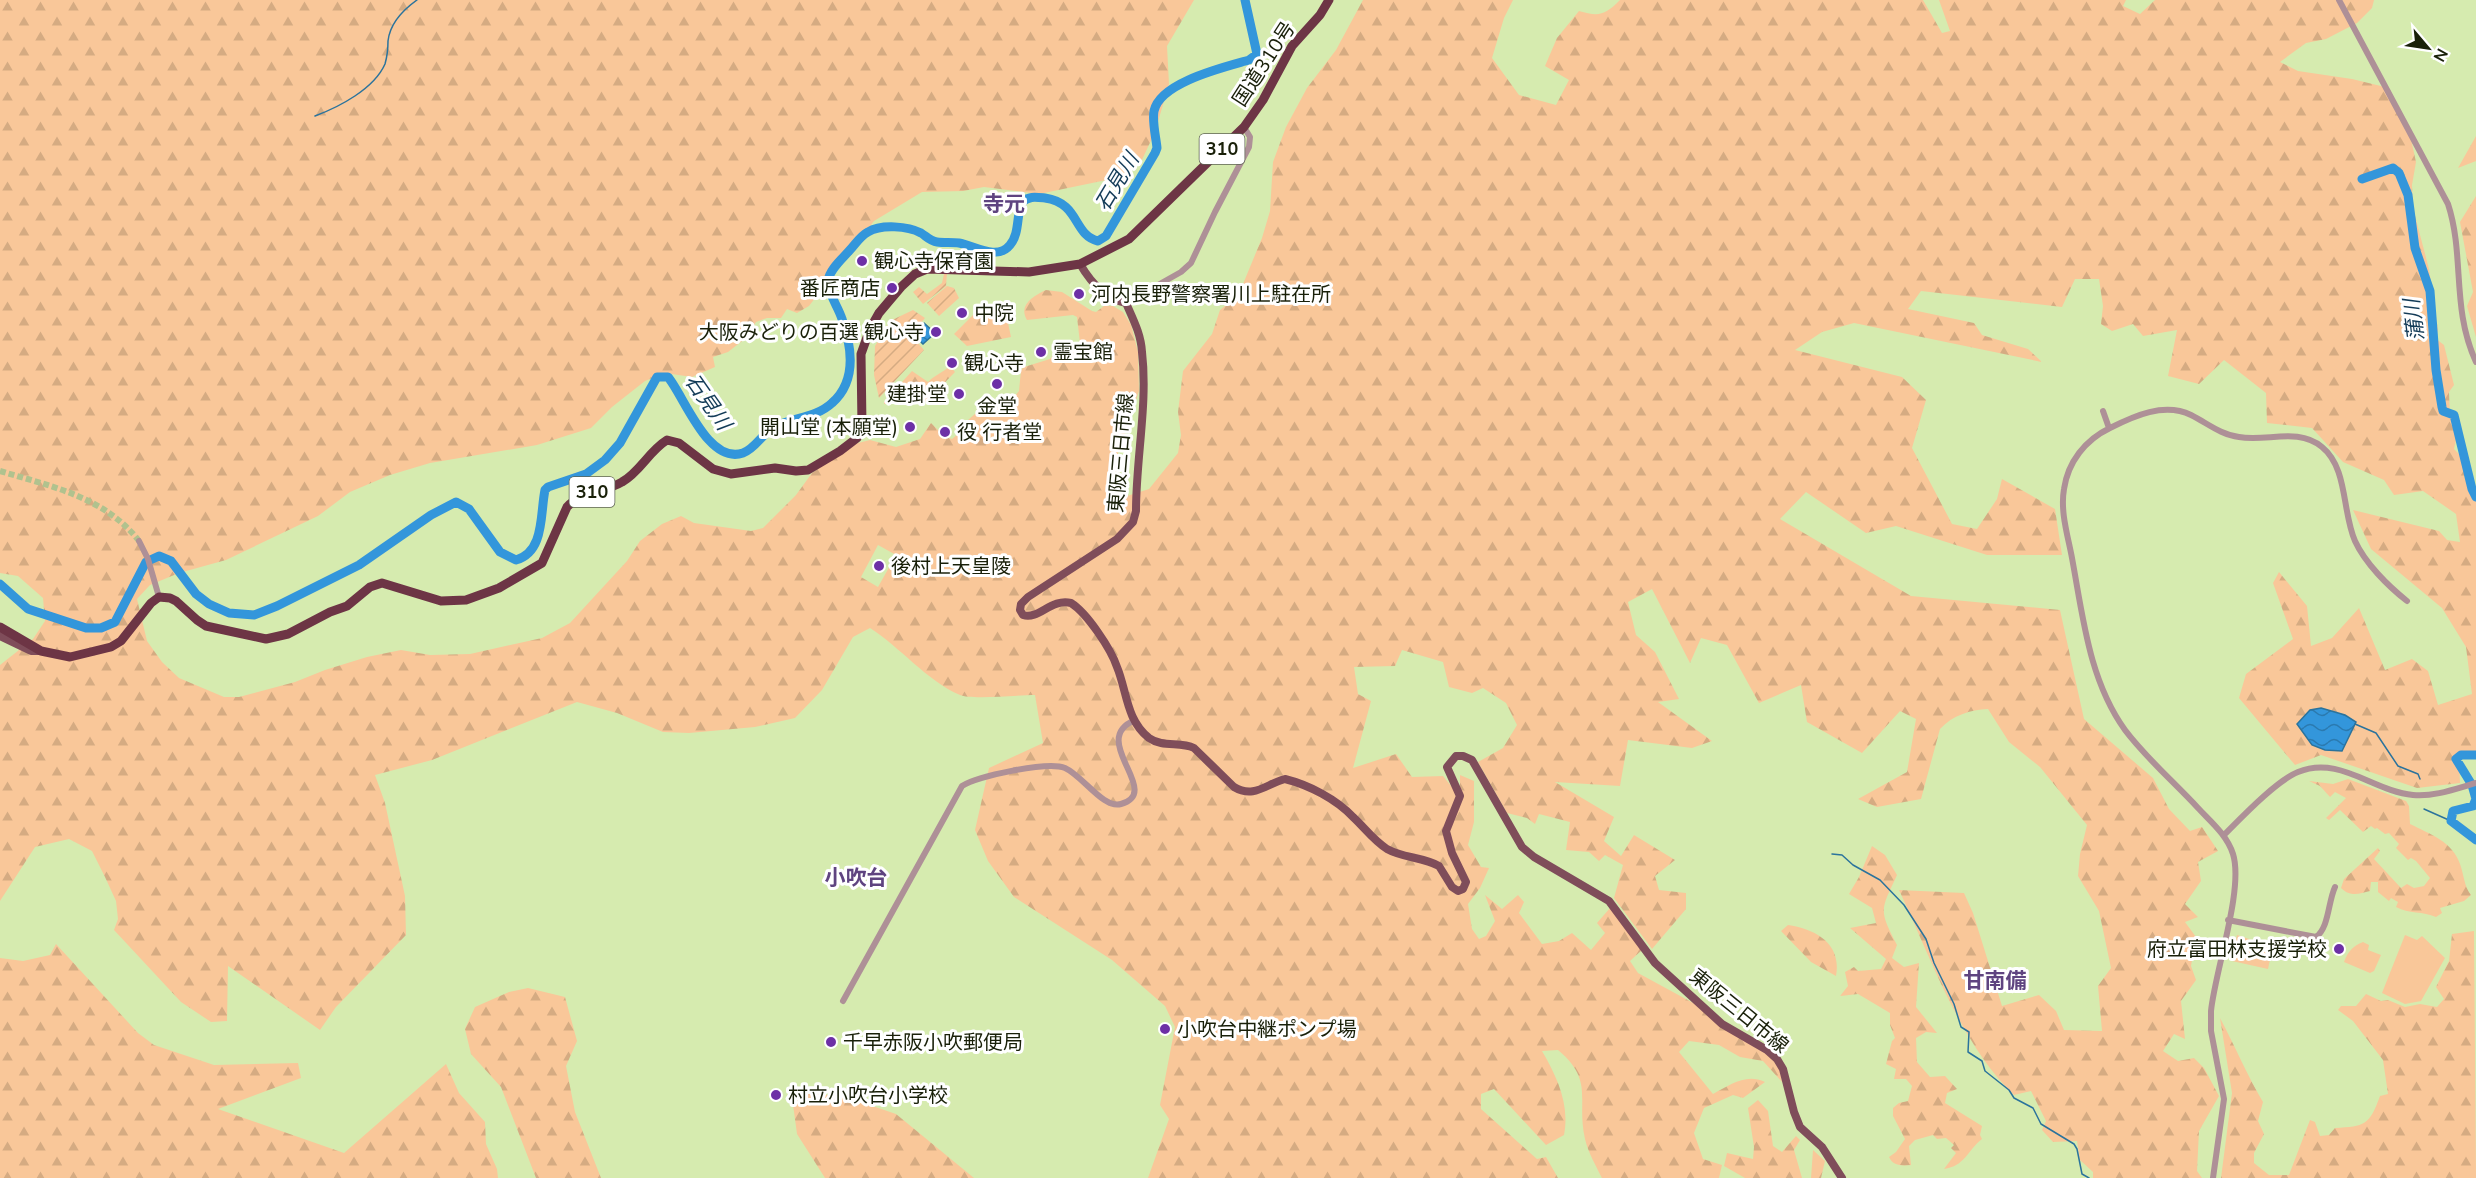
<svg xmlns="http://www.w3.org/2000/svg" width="2476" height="1178" font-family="'Nunito Sans','Noto Sans JP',sans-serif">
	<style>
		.forest { fill: url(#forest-firs); fill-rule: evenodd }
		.garden { fill: url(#garden-furrows) }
		.pitch { fill: #f9c799 }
		.water { fill: url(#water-waves); stroke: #2b739c; stroke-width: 1.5 }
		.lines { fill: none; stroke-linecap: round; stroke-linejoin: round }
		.stream { stroke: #2b739c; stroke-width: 1.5 }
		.river { stroke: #3396db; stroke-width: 9 }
		.minor-tunnel { stroke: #b0c28e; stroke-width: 6; stroke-dasharray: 6 3; stroke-linecap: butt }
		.minor { stroke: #ae9097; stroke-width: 6 }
		.major { stroke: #7f4d5a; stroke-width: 8 }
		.highway { stroke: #6d3545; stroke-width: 9 }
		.poi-dot { fill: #6d30a6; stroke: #fff; stroke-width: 2 }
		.labels { text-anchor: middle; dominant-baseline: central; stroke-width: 6; stroke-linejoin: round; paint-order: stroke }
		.shield { fill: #fff; stroke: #5e6353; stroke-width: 1.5 }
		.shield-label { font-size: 18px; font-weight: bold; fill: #192009 }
		.street-label { font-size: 20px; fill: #192009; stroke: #fff }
		.poi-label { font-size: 20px; fill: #192009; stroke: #fff; text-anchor: start }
		.water-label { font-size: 21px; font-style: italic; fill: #133b57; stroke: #fff }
		.neighbourhood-label { font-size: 21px; font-weight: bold; fill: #5f4480; stroke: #fff }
	</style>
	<defs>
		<pattern id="forest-firs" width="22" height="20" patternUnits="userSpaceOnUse" patternTransform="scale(1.5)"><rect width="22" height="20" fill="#f9c799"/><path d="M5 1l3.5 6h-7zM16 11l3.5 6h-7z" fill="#d5ab82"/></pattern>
		<pattern id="garden-furrows" width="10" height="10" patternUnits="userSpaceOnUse" patternTransform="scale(1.5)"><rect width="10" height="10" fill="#f9c799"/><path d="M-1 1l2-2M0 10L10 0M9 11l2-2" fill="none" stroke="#d5ab82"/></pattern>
		<pattern id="water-waves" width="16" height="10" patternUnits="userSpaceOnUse" patternTransform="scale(1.5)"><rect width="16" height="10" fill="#3396db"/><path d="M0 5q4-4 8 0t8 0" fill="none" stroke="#2a7ab0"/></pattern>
	</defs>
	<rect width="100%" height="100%" fill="#d6ebaf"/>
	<path class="forest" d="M0 0H1194L1167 46 1169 84 1155 132 1140 164 1121 177 1039 194 984 187 963 191 922 192 874 221 809 306 797 313 787 309 781 318H767L756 322 746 338 728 352 713 357 715 367 692 377 665 373 645 381 612 407 591 428 537 445 430 463 390 475 350 492 318 516 226 560 179 573 150 585 137 599 147 641 162 662 179 678 224 697H239L295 682 325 670 367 657 401 650 430 655 470 654 542 638 570 623 627 561 640 541 662 524 681 516 694 523 751 531 763 528 796 495 812 473 854 444 870 440 896 447 920 439 931 423 944 436 952 439 965 428 968 420 985 405 995 408 1007 405 1019 391 1021 370 1024 367 1050 359 1058 349 1080 343 1077 317 1073 315 1027 320C1018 305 1033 296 1046 290L1062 292 1092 311 1096 312 1104 306H1113L1123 312 1131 325 1138 352 1139 391 1116 459 1122 486 1127 496 1149 489 1178 453 1181 435 1178 412 1183 371 1212 334 1220 310 1231 301 1243 284 1262 238 1270 211 1273 162 1286 127 1307 88 1336 50 1363 0H1513L1504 18 1492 58 1519 95 1556 105 1569 80 1545 66 1557 38 1579 11C1599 17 1605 15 1620 0H1923L1942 33 1950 31 1939 0H2126L2123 6 2140 14 2155 0H2374L2372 8 2357 23 2326 39 2306 43 2280 62 2298 71 2352 79 2389 88 2409 130 2416 162 2412 185 2413 208 2429 269 2438 330 2435 338 2444 345 2454 385 2449 392 2450 417 2460 422 2454 449 2466 461 2476 498V755L2459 759 2460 783 2417 788 2321 755 2295 765 2239 698 2246 674 2293 639 2273 583 2279 572 2307 606 2311 646 2332 638 2359 608 2385 670 2412 659 2428 671 2438 705 2472 694 2466 647 2442 608 2371 549 2353 510 2439 531 2447 540 2460 542 2456 514 2423 491 2394 495 2384 480 2343 462 2312 428 2267 423 2266 393 2224 360 2199 384 2168 376 2177 330 2143 336 2133 324 2112 331 2101 324 2103 306 2099 279H2075L2062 307 1921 291 1908 309 1974 323 1982 335 2028 349 2042 362 1854 323 1822 332 1795 350 1902 377 1926 400 1912 448 1952 524 1977 529 1997 499 2002 479 2055 509 2062 555H1987L1896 526 1866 533 1806 492 1780 519 1911 596 2060 610 2084 719 2153 778 2169 809 2190 831 2202 827 2218 851 2198 862 2201 881 2185 904 2198 917 2185 922 2196 937 2191 966 2196 980 2181 1001 2185 1039 2174 1034 2163 1051 2178 1061 2194 1058 2204 1068 2219 1096 2199 1131 2197 1171 2202 1178H2093V1172L2080 1160 2077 1141 2053 1142 2042 1130 2046 1121 2031 1091 2014 1095C1961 1045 1930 956 1899 890L1964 893 1973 913 2002 1006 2039 995 2056 1011 2064 1030 2102 1031 2098 986 2111 968 2099 911 2078 876 2080 854 2087 825 2040 767 2009 742 1988 709C1970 710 1953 715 1940 729L1921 799 1877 807 1858 799 1907 772 1916 719 1900 711 1862 753 1807 722 1801 685 1759 703 1727 645 1701 638 1690 663 1652 589 1628 602 1636 635 1655 652 1679 699 1658 702 1712 741 1692 748 1628 740 1620 786 1555 782 1614 817 1604 841 1621 856 1634 835 1675 860 1655 876 1659 890 1686 893V909L1652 949 1614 898 1623 865 1605 855 1599 861 1589 852 1566 850 1570 822 1539 814 1535 824 1527 818 1507 813 1478 762 1503 748 1517 725 1506 703 1483 688 1472 693 1449 687 1443 662 1402 650 1395 666 1354 667 1358 694 1371 701 1353 768 1396 754 1412 777 1443 776 1460 797V775L1474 781V822L1468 845 1481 867 1489 868 1480 888 1468 904 1472 929 1479 939 1486 936 1495 921 1485 895 1502 909 1518 895 1524 902 1519 913 1542 944 1559 941 1572 933 1591 950 1605 933 1597 923 1610 908 1642 950 1630 961 1638 973 1695 1004 1772 1057 1780 1070 1782 1082 1763 1061 1740 1057 1719 1045 1689 1041 1679 1052 1713 1094C1730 1085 1746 1073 1765 1082L1743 1098 1733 1095 1704 1108 1694 1133 1703 1159 1722 1165 1719 1178H1602C1596 1166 1588 1152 1585 1139 1576 1099 1595 1081 1558 1050L1542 1051C1557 1077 1570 1104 1564 1135L1546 1145 1494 1089 1481 1094V1109L1537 1159 1546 1157 1558 1178H1148L1169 1119 1160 1105 1175 1027 1165 1006 1112 960 1014 897 988 861 975 830 989 768 1043 743 1035 695C1020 695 971 700 960 695 927 681 900 647 870 628L853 637 822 690 795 718 755 727 689 733 663 732 617 713 577 702 432 760 375 775 385 803 405 896 406 935 336 1007 320 1030 228 966 227 1021 211 1022 181 1002 114 930 118 919 116 901 105 877 92 851 69 839 35 847 0 901V665L33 639 45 621 43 598 18 576 0 573ZM878 545 896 555 878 587 861 577Z
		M2476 136V161L2458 168Z
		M2476 196V337L2467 306 2473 292 2460 222Z
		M999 306 1005 309 1011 337 967 346 954 334 977 311Z
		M950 366 955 372 926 402 884 404V402L912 371 928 382C935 375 942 373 950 366Z
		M2348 779 2406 801 2409 806 2410 824C2430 834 2453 842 2460 864 2464 875 2464 886 2471 895L2464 901 2440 908 2442 913 2436 917C2423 911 2409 914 2396 907L2398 902 2391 898 2389 901 2378 892V882H2371L2370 891C2359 894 2350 897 2341 888L2344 879 2378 848 2380 851 2374 859 2401 888 2407 884 2414 888 2424 886 2430 878 2416 861 2411 858 2408 860 2396 848 2399 844 2389 833 2385 834 2377 828 2375 829 2371 826 2363 832 2340 810 2329 820 2326 818 2346 798 2335 792 2330 797 2320 786 2309 781 2333 784Z
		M1872 846 1885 855 1897 875C1881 910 1878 909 1897 945L1892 958 1904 967 1919 963 1916 1007 1937 1033 1926 1032 1916 1038 1917 1062 1930 1077 1945 1076 1957 1089 1947 1093 1945 1103 1982 1126 1980 1135 1982 1139C1967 1151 1965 1166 1944 1169L1956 1153 1951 1148 1954 1145 1946 1138 1937 1139 1933 1135 1915 1140 1909 1146 1911 1165C1902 1166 1893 1166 1889 1157L1896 1152 1905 1139 1893 1116V1108L1899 1103 1908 1101 1912 1086 1906 1079H1894L1896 1069 1886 1064 1892 1041 1895 1038 1890 1025V1013L1858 994 1840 996 1848 986 1845 972 1854 967 1858 971 1881 969 1886 959 1850 928 1876 923 1872 908 1849 894 1859 877Z
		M1788 925C1816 929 1842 944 1836 976L1811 962 1781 931Z
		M2474 931 2476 1178H2221L2232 1093 2220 1018C2235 1046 2247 1075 2263 1102L2258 1121 2264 1134 2254 1153V1163L2269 1175H2289L2310 1120 2315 1122 2320 1136 2329 1135 2335 1128C2365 1126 2369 1126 2380 1096L2388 1094 2383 1060 2353 1021 2338 1010 2341 1006H2356L2366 994 2381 1001 2388 1000 2405 1007 2420 1004 2437 1007 2444 999 2436 987 2449 961 2452 934Z
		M56 944 138 1033 154 1045 214 1065 298 1063 301 1078 218 1109 344 1153 446 1064 459 1093 485 1122 486 1144 497 1169 498 1178H0V958L23 961 50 955Z
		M528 988 565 997 577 1041 566 1066 575 1112 601 1178H536L501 1087 471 1054 465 1029 475 1007 509 992Z
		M801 1094H821L852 1099 896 1114 974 1178H825L797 1134 792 1097Z
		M1758 1100 1768 1111 1773 1146 1782 1152 1796 1136 1800 1140 1794 1150 1802 1178H1745L1724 1166 1727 1153 1753 1159 1754 1147 1748 1108Z
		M1813 1150 1825 1161 1821 1178H1811Z"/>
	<path class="garden" d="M947 273 946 286 923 304 913 292 919 287 927 294 942 283 944 274Z
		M947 286 954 288 959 298 939 316 927 303Z
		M913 310 925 318 911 335 924 350 879 398 874 375 875 346 890 321Z"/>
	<path class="pitch" d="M2237 935 2249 939 2250 943 2270 947 2272 950 2268 969 2232 961Z
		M2405 935 2417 940 2422 936 2445 958 2421 1001 2405 1004 2382 993Z
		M2363 942 2369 945 2368 950 2381 955 2374 971 2370 973 2344 962C2348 951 2353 946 2363 942Z"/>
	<path class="water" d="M924 323 935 333 923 344 913 335Z
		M2321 708 2345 715 2356 722 2342 751 2325 750 2312 745 2297 724 2310 710Z"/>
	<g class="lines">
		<path class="stream" d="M315 116C339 107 374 89 385 64 387 57 388 49 388 41 390 23 403 10 417 0
			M2355 724 2376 733 2398 766 2418 774 2420 779
			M2424 809 2451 821
			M1832 854 1842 855 1853 865 1880 880 1904 905 1926 939 1934 963 1954 1004 1961 1027 1969 1032 1968 1052 1982 1061 1985 1071 2009 1090 2014 1098 2033 1108 2041 1124 2074 1144 2077 1149 2082 1174 2089 1178"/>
		<path class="river" d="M2362 179 2393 168 2399 173 2408 195 2415 248 2430 291 2436 370 2442 407 2443 411 2454 415 2472 489 2476 497
			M0 584 28 609 86 628H101L115 622 146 562 159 556 171 561 196 594 209 604 229 613 254 615 277 606 359 565 431 515 456 502 469 509 500 552 516 560C545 552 540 513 545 490L548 487 586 474 605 460 620 443 657 377H668C684 396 708 465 743 453 755 449 762 434 774 427 793 417 816 418 832 403 857 381 852 347 842 319 838 306 828 294 828 281 829 270 842 259 849 251 855 245 860 236 868 232 881 224 908 226 921 233 926 236 930 241 937 242 944 243 952 242 959 243 975 246 997 261 1010 245 1020 233 1016 216 1022 202 1029 196 1035 197 1045 198 1080 203 1073 235 1098 241L1106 236 1155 153 1157 148C1156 137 1152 122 1154 111 1160 82 1225 67 1249 60L1257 54 1245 0
			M2476 755H2461L2456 759 2472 785 2476 799 2473 806 2453 811 2451 821 2476 840"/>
		<path class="minor-tunnel" d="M0 471C50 486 105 497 139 541"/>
		<path class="minor" d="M2339 0 2448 204C2465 256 2451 308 2476 362
			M1126 303 1181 272 1191 263 1215 212 1249 147 1250 137 1244 127
			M2103 411 2109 428
			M139 541 148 559 159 597
			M2224 835C2241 818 2276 781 2298 772 2339 755 2373 791 2413 795 2434 797 2455 789 2476 783
			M2228 920 2316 937C2329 928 2328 902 2335 887
			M843 1001 962 786C977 776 1048 761 1065 768 1083 776 1103 809 1121 804 1164 792 1087 740 1135 720
			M2213 1178 2224 1099 2211 1031V1011C2215 971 2244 889 2233 854 2227 835 2211 822 2198 808 2174 782 2146 758 2125 730 2089 680 2083 617 2072 558 2068 536 2060 512 2064 489 2068 462 2085 440 2110 428 2134 416 2164 402 2191 415 2207 423 2221 435 2239 437 2267 442 2298 427 2322 447 2348 468 2342 512 2355 541 2365 563 2388 586 2407 601"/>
		<path class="major" d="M1080 264C1090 281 1105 299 1126 303 1133 319 1141 334 1142 352 1148 404 1136 458 1136 511L1133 522 1117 539 1028 597 1021 604 1020 610 1023 615C1039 620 1051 598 1071 603 1087 613 1111 649 1117 667 1127 691 1126 720 1149 738 1163 748 1180 741 1194 748L1234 787C1254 799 1266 784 1285 779 1309 785 1336 799 1353 817 1365 828 1373 840 1387 849 1403 858 1423 857 1439 866L1452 887 1458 891 1463 889 1466 882 1452 853 1446 831 1460 796 1447 767 1456 756H1463L1472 760 1522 847 1534 857 1609 901 1655 963 1722 1024 1767 1050 1777 1059 1783 1069 1794 1112 1800 1127 1822 1147 1842 1178
			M0 636 31 651H40"/>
		<path class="highway" d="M0 627 41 651 70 657 111 647 121 641 151 603 159 597 170 598 176 601 197 620 206 626 266 639 288 634 330 612 347 606 370 587 382 583 441 601 466 600 499 588 542 563 567 507C582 490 604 493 622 482 640 472 649 451 667 440L679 443 713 469 731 474 775 468 796 471 808 470 840 451 857 438 862 426 861 354 870 329 879 313 901 287 915 274 927 269 1029 272 1080 264 1129 239 1244 127 1263 100 1292 46 1320 15 1329 0"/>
	</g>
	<g class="poi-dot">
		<circle cx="862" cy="261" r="6"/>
		<circle cx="892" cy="288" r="6"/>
		<circle cx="1079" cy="294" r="6"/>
		<circle cx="962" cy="313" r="6"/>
		<circle cx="936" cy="332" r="6"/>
		<circle cx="1041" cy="352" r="6"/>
		<circle cx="952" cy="363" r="6"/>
		<circle cx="997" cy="384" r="6"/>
		<circle cx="959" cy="394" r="6"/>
		<circle cx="910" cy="427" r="6"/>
		<circle cx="945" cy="432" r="6"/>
		<circle cx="879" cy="566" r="6"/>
		<circle cx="2339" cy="949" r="6"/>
		<circle cx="1165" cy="1029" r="6"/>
		<circle cx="831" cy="1042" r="6"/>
		<circle cx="776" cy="1095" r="6"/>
	</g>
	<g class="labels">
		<g class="shield">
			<rect x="1199.5" y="134" width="45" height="30" rx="4.5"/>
			<rect x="569.5" y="477" width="45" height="30" rx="4.5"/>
		</g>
		<g class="shield-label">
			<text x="1222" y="149">310</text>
			<text x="592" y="492">310</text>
		</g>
		<g class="street-label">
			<text transform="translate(1264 64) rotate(-57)">国道310号</text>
			<text transform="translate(1121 453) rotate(-85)">東阪三日市線</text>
			<text transform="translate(1739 1011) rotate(39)">東阪三日市線</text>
		</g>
		<g class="poi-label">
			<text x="874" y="261">観心寺保育園</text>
			<text x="880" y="288" text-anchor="end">番匠商店</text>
			<text x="1091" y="294">河内長野警察署川上駐在所</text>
			<text x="974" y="313">中院</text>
			<text x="924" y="332" text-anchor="end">大阪みどりの百選 観心寺</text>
			<text x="1053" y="352">霊宝館</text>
			<text x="964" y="363">観心寺</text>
			<text x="947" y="394" text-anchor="end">建掛堂</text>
			<text x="997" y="406" text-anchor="middle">金堂</text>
			<text x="898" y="427" text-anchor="end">開山堂 (本願堂)</text>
			<text x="957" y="432">役 行者堂</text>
			<text x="891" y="566">後村上天皇陵</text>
			<text x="2327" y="949" text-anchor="end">府立富田林支援学校</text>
			<text x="1177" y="1029">小吹台中継ポンプ場</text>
			<text x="843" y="1042">千早赤阪小吹郵便局</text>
			<text x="788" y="1095">村立小吹台小学校</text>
		</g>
		<g class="water-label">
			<text transform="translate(1117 182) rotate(-59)">石見川</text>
			<text transform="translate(2414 320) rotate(-97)">蒲川</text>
			<text transform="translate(708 402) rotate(55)">石見川</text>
		</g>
		<g class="neighbourhood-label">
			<text x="1004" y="204">寺元</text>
			<text x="856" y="878">小吹台</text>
			<text x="1995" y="981">甘南備</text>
		</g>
	</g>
	<g transform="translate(2428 48) rotate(119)" stroke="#ffffff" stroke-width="4.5" paint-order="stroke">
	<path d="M0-4.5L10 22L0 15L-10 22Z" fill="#192009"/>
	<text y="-9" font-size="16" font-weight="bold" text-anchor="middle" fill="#192009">N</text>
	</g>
</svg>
